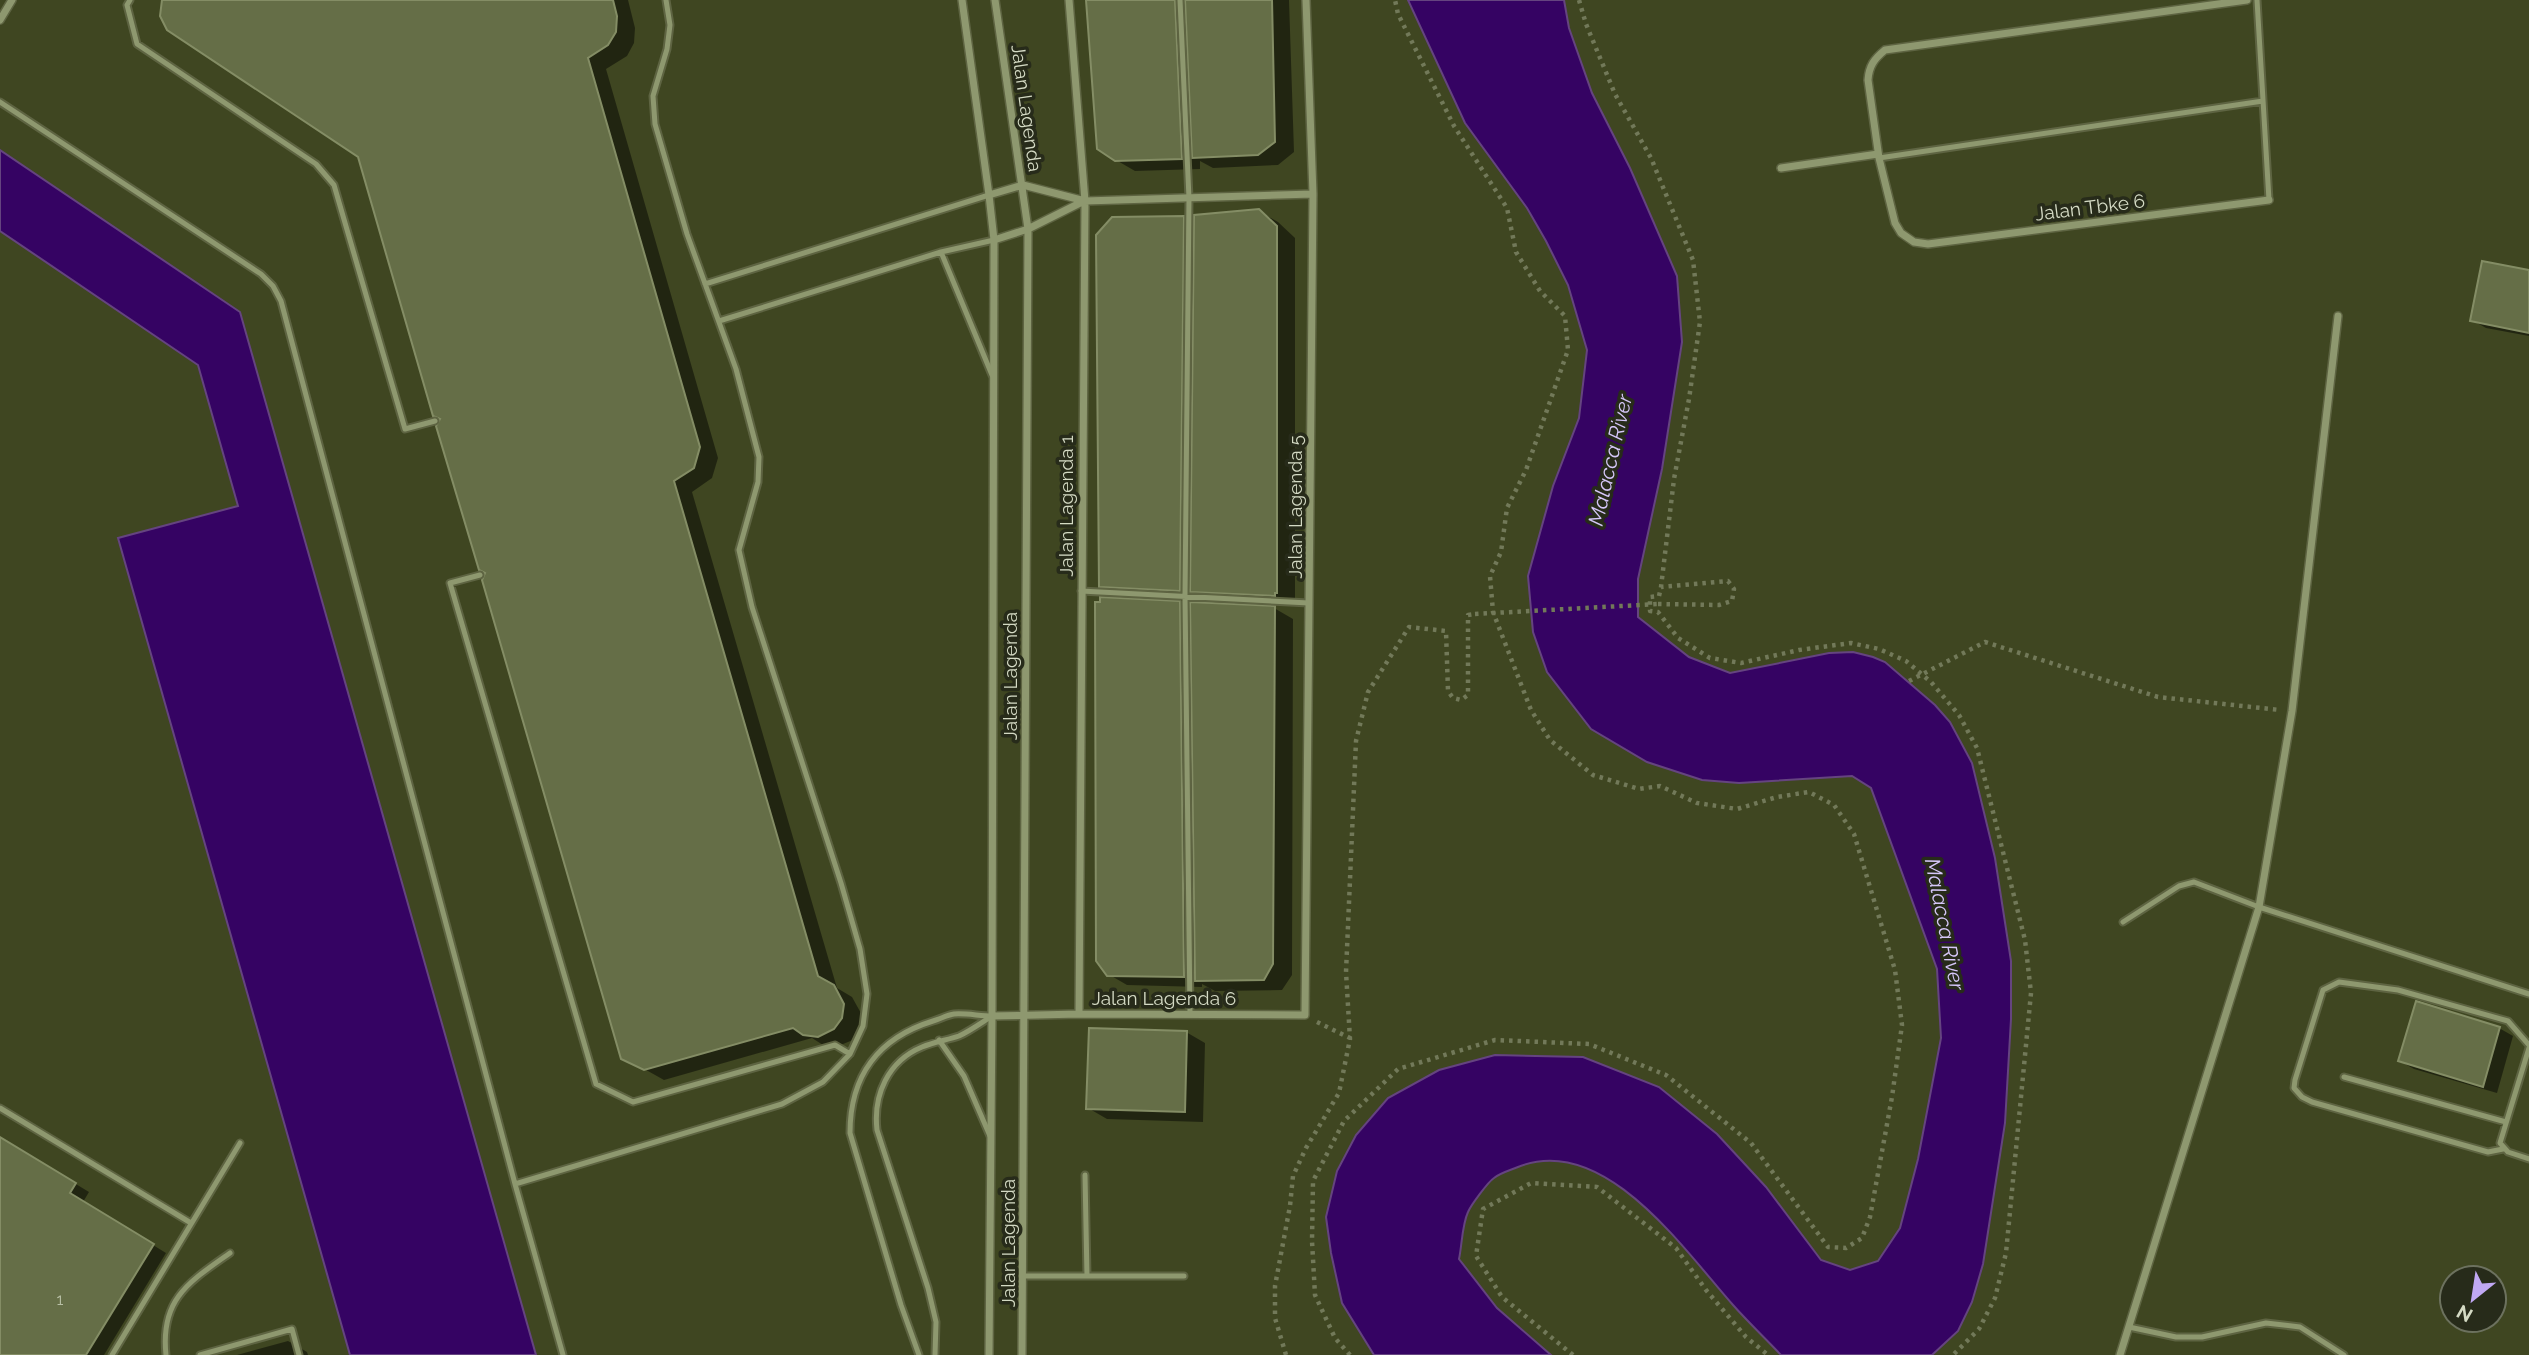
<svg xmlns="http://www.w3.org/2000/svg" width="2529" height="1355" font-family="Raleway,sans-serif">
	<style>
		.water { fill: #350363; stroke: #654480; stroke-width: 2 }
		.shadow { fill: #0007 }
		.building { fill: #656e47; stroke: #848d65; stroke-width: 2 }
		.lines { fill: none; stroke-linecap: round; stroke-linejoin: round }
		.lane-casing { stroke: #5e6442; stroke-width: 9 }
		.street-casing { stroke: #5e6442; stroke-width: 10 }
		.path { stroke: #727959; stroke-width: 4.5; stroke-dasharray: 3.5 5; stroke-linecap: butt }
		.lane { stroke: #8e986f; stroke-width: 5 }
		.street { stroke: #8e986f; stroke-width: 7 }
		.path-bridge { stroke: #727959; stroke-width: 4.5; stroke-dasharray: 3.5 5; stroke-linecap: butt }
		.labels { text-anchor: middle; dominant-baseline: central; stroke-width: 7; stroke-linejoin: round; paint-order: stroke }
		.number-label { font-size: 16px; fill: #b8bfa5 }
		.street-label { font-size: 19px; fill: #d4dac4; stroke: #272b1a }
		.water-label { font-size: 21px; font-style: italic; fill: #d5c6f8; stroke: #272b1a }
	</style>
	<rect width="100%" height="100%" fill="#3f4621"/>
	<path class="water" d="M1408 0H1564L1569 28 1592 93 1630 168 1677 276 1682 342 1662 469 1638 579V617L1689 657 1730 673 1829 653 1853 652 1873 657 1885 662 1935 705 1950 722 1972 763 1995 858 2011 961V1019L2005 1123 1983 1264 1972 1302 1958 1331 1932 1355H1781C1765 1338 1748 1322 1733 1305 1684 1250 1604 1132 1518 1167 1511 1170 1500 1173 1494 1178 1488 1182 1471 1205 1468 1212 1462 1225 1462 1245 1459 1259L1497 1308 1551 1355H1374L1342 1303 1331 1253 1326 1217 1337 1171 1356 1135 1388 1098 1439 1070 1495 1055 1583 1057 1659 1087 1717 1134 1766 1187 1821 1260 1850 1270 1878 1261 1900 1228 1918 1159 1941 1038 1937 969 1871 788 1852 776 1739 783 1702 780 1647 762 1591 729 1547 672 1533 632 1528 576 1553 486 1579 418 1587 350 1568 285 1546 241 1527 208 1465 123Z
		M0 150 240 312 536 1355H350L118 538 238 506 198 365 0 231Z"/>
	<path class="shadow" d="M165 0H628L635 28 634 43 627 56 606 69 718 458 712 478 692 492 837 988 852 997 862 1015 861 1029 853 1040 838 1046 823 1045 812 1038 664 1080 639 1066 360 156Z
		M1088 0H1289L1294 152 1278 165 1213 168 1200 161V169L1135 171 1116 160Z
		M1258 211 1278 222 1295 238V602H1293V606L1211 601 1198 594V601L1120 596 1101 586 1183 217 1197 225Z
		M2529 272V336L2486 328 2472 320Z
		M1179 603 1192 611 1274 608 1293 619 1292 975 1282 990 1215 991 1202 984V987L1127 985 1108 974Z
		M2499 1028 2513 1036 2497 1093 2414 1069 2400 1061Z
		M1186 1032 1205 1043 1203 1122 1107 1119 1088 1108Z
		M0 1138 89 1192 83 1202 166 1253 104 1355H0Z
		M288 1341 307 1352 308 1355H237Z"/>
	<path class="building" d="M162 0H613L617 16 616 32 608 45 588 58 700 447 694 468 674 481 818 976 834 985 844 1004 842 1018 834 1029 818 1037 803 1035 793 1028 644 1070 621 1059 482 580 485 573 479 570 436 426 440 419 433 416 358 157 167 30 160 16Z
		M1086 0H1175L1182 159 1115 161 1097 149Z
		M1185 0H1272L1275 142 1258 155 1192 158Z
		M1259 209 1277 226V593H1275V596L1190 592 1194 215Z
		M1184 216 1180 591 1099 587 1096 235 1112 217Z
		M2482 261 2529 270V333L2470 321Z
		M1100 597 1180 601 1184 977 1107 976 1096 961 1095 602H1100Z
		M1190 602 1275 606 1273 964 1264 980 1195 981Z
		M2416 1001 2500 1027 2483 1087 2398 1061Z
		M1089 1028 1187 1031 1185 1112 1086 1109Z
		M0 1137 76 1183 70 1193 154 1244 86 1355H0Z"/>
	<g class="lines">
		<g class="lane-casing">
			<path id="lane" d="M130 0 127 5 137 44 316 164 334 185 405 429 435 421
				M1180 0 1189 198 1185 596 1190 1013
				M2257 0 2269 200
				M0 102 261 274 273 286 281 301 515 1184 563 1355
				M1879 158 2263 101
				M941 252 992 375
				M705 284 989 195
				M719 321 941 252 994 240
				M480 575 450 583 596 1084 633 1102 835 1045 850 1054
				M1081 591 1309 603
				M2123 922 2179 886 2194 882 2259 907 2529 994
				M939 1040 964 1076 990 1136
				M2529 1048 2500 1143 2508 1152 2529 1159
				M2344 1077 2506 1122
				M0 1108 191 1223
				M2503 1149 2488 1152 2312 1102 2302 1097 2294 1088 2295 1080 2323 990 2339 982 2398 990 2508 1021 2529 1045
				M1085 1175 1087 1276
				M515 1184 782 1104 823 1082 850 1054 863 1026 867 994 860 949 841 883 752 607 739 550 758 482 759 457 736 369 687 234 655 124 653 96 667 49 670 25 666 0
				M1024 1276H1184
				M2129 1327 2176 1337H2202L2266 1323 2300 1327 2344 1355
				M112 1355 240 1143
				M166 1355C160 1299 189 1282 230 1253
				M200 1355 292 1329 299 1355
				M919 1355 901 1305 850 1133C850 1076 878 1038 933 1021 940 1019 947 1015 954 1014 966 1013 980 1016 992 1016
				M935 1355 936 1322 928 1288 877 1130C873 1095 888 1061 922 1047 934 1042 947 1040 959 1036 970 1031 981 1023 992 1016"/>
		</g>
		<g class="street-casing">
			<path id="street" d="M962 0 989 195 994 240 992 1016 989 1355
				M995 0 1028 229 1022 1355
				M1069 0 1085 201 1079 1014
				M2247 0 1885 50C1874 59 1869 66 1868 80L1879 158 1895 223 1901 233 1914 242 1928 244 2269 200
				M0 20 12 0
				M1781 168 1878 154
				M989 195 1023 185 1085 201 1313 194
				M994 240 1028 229 1084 201
				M992 1016 1079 1014 1305 1015 1313 194 1306 0
				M2120 1355 2259 907 2292 711 2338 316"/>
		</g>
		<path class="path" d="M1579 0 1586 24 1615 94 1651 158 1693 260 1700 322 1689 399 1674 479 1661 587 1659 596 1650 597V611L1658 612 1678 638 1710 658 1741 663 1799 650 1851 643 1879 649 1906 661 1931 682 1959 715 1977 748 2025 940 2031 993 2006 1253 1995 1298 1979 1329 1953 1355
			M1658 604 1719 605 1732 601 1734 589 1728 581 1661 587
			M1909 681 1985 642 2158 697 2280 710
			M1317 1022 1350 1038
			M1286 1355 1275 1318V1286L1290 1206 1293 1176 1306 1148 1339 1093 1350 1039 1346 972 1356 741 1368 692 1409 627 1446 631 1448 691 1453 698 1461 700 1468 695V615L1475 614
			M1350 1355 1335 1338 1315 1295 1312 1241 1313 1181 1344 1121 1398 1069 1495 1040 1589 1044 1666 1075 1751 1143 1828 1247 1846 1248 1862 1238 1870 1217 1892 1097 1902 1025 1895 970 1854 834 1834 805 1809 792 1777 797 1737 809 1697 803 1660 786 1639 789 1593 775 1550 740 1531 710 1493 612 1490 576 1501 552 1507 508 1526 470 1568 350 1565 316 1540 291 1516 252 1507 208 1454 126 1398 14 1395 0
			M1573 1355 1502 1297 1476 1256 1483 1209 1531 1183 1597 1187 1676 1248 1706 1290 1746 1337 1768 1355"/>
		<use href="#lane" class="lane"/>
		<use href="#street" class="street"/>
		<path class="path-bridge" d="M1475 614 1658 604"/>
	</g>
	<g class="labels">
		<g class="number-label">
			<text x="60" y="1299">1</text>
		</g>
		<g class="street-label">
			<text transform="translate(1027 108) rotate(82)">Jalan Lagenda</text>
			<text transform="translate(2090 207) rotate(-7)">Jalan Tbke 6</text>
			<text transform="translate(1066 506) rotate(-90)">Jalan Lagenda 1</text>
			<text transform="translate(1295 507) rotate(-90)">Jalan Lagenda 5</text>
			<text transform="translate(1010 676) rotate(-90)">Jalan Lagenda</text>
			<text x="1164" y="998">Jalan Lagenda 6</text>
			<text transform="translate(1008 1243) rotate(-90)">Jalan Lagenda</text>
		</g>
		<g class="water-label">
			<text transform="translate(1610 460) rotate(-77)">Malacca River</text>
			<text transform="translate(1945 924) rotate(79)">Malacca River</text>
		</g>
	</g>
	<g transform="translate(2473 1299) rotate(210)"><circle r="33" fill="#272b1a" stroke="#6c715e" stroke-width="2"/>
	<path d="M0-5L12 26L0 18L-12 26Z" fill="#c0a8f3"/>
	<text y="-10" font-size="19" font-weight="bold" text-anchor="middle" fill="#d4dac4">N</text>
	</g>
</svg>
